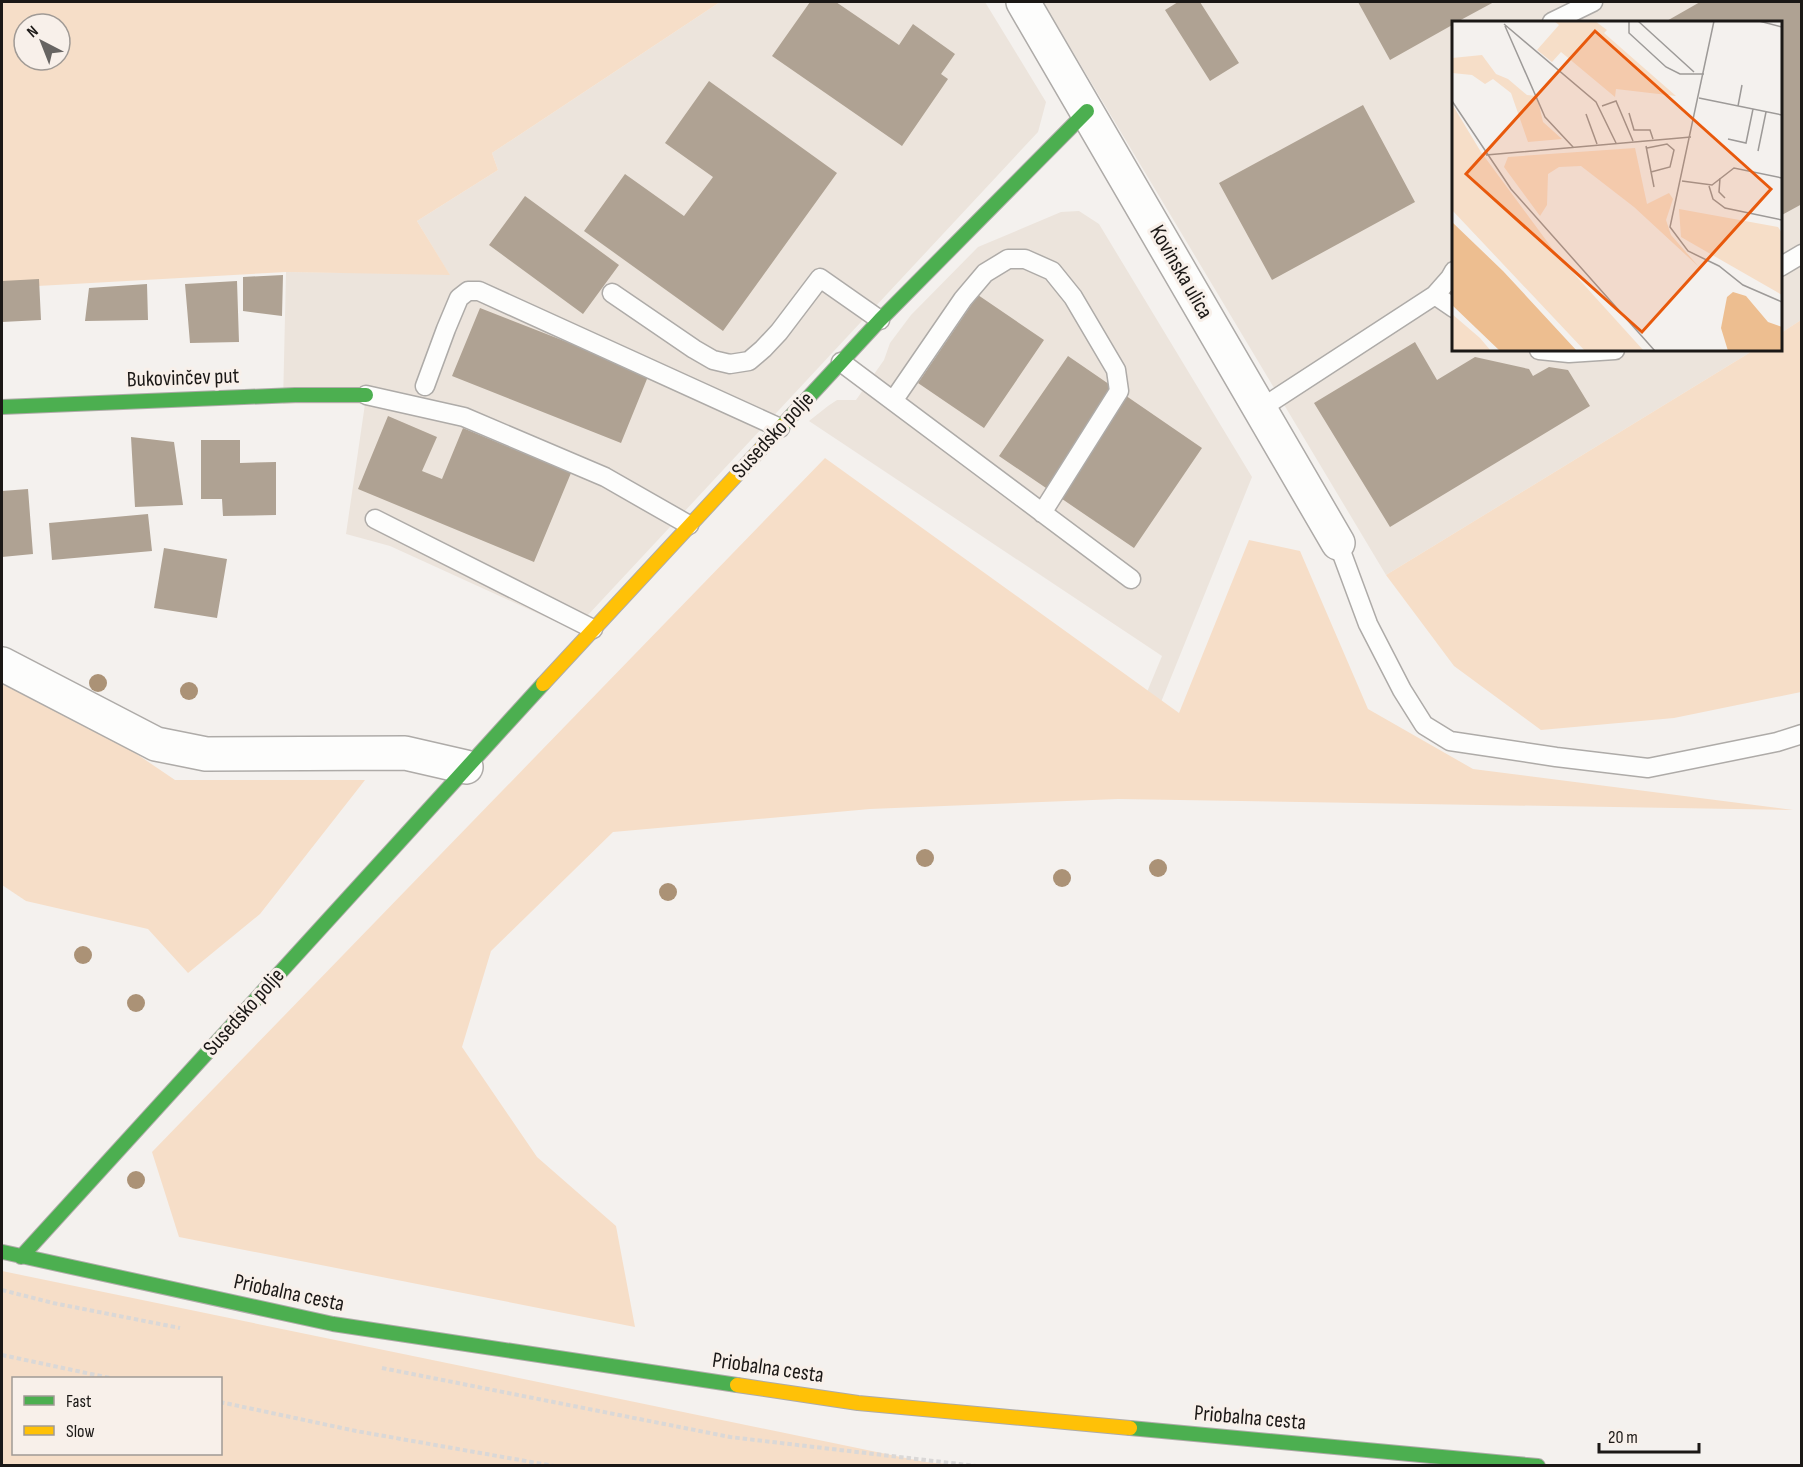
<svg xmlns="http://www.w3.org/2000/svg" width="1803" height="1467" font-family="'Sofia Sans Condensed',sans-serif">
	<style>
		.built { fill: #ece4dc }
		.green { fill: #f6dec8; fill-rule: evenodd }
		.building { fill: #afa293 }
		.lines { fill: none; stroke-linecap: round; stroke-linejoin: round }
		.lane-casing { stroke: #aeaba8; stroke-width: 21 }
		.street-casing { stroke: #aeaba8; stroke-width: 36 }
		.fast-casing { stroke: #aeaba8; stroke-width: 16 }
		.slow-casing { stroke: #aeaba8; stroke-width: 16 }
		.path { stroke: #dad8d7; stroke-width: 4; stroke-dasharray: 4.5 3; stroke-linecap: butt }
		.lane { stroke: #fdfdfc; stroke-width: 18 }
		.street { stroke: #fdfdfc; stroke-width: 33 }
		.fast { stroke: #4caf50; stroke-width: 14 }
		.slow { stroke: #ffc107; stroke-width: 14 }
		.tree { fill: #ab9276 }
		.labels { text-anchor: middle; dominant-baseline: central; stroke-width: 6; stroke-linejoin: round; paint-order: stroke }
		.street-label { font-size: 22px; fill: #1b1816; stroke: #f8f0ea }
		.inset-road { fill: none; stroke: #9d9a98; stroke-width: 1.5 }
		.view { fill: #e8590c; fill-opacity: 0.15; stroke: #e8590c; stroke-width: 3 }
		.inset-edge { fill: none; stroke: #1b1816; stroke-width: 3 }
	</style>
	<rect width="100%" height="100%" fill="#f4f1ee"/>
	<path class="built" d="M720 2H985L1046 102 1038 132 574 630 390 546 346 534 365 404H283L286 272 449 274 417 221 498 170 492 153Z
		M1043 2H1801V320L1781 333 1780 22H1454V350H1754L1386 575Z
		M1079 211 1099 224 1252 477 1153 722 1137 716 1162 656 809 421 828 406 837 400H856L884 360 890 343 911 315 978 247 1061 212Z"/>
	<path class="green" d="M2 2H720L492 153 498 170 417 221 450 275 286 272 2 288ZM24 24H60V60H24Z
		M1801 320V692L1674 718 1541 730 1454 666 1386 575 1754 350H1780L1781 333Z
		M825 458 1179 713 1249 540 1300 551 1368 709 1473 769 1793 810 1118 799 870 809 613 832 491 951 462 1047 537 1157 616 1226 635 1327 179 1237 152 1152Z
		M4 664 175 780H365L260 914 188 973 148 929 26 901 2 885V666Z
		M2 1271 925 1462 960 1465H2ZM14 1378H220V1454H14Z"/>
	<path class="building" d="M810 2H836L899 45 913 24 955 54 941 74 948 79 902 146 772 56Z
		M1178 2H1200L1239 63 1210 81 1165 10Z
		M1358 2H1494L1457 22H1454V24L1390 60Z
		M1700 2H1802V204L1780 216V22H1665Z
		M709 81 837 173 723 331 584 231 625 174 684 216 713 177 665 143Z
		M1363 105 1415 202 1272 280 1219 183Z
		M525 196 619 265 583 314 489 245Z
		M283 275 282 316 243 311V277Z
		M39 279 41 320 2 322V281Z
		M237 281 239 342 190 343 185 284Z
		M147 284 148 320 85 321 89 288Z
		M978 295 1044 340 984 428 918 383Z
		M480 308 649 374 621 443 452 376Z
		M1415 342 1437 380 1475 357 1529 369 1533 376 1549 367 1568 370 1590 406 1390 527 1314 403Z
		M1068 356 1202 448 1134 548 999 456Z
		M388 416 437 437 422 471 442 479 463 428 571 473 534 562 358 489Z
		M131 437 174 442 183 505 135 507Z
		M201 440H240V463L276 462V515L223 516 222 499H201Z
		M28 489 33 554 2 557V491Z
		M148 514 152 551 52 560 49 523Z
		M164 548 227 559 217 618 154 608Z"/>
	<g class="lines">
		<g class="lane-casing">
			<path id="lane" d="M1552 22 1593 2
				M1780 267 1802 254
				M612 293 694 349 713 360 730 364 749 361 763 349 779 332 820 278 880 320
				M1435 295 1454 308
				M1539 350 1569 353 1615 350
				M841 362 1131 579
				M425 386 446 329 459 298 468 291H479L780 428
				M366 395 464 417 605 477 689 525
				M893 401 963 299 985 273 1008 259H1025L1052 271 1073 297 1116 370 1119 391 1042 513
				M1260 409 1435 295 1450 278 1454 271
				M375 519 593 629
				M1338 543 1368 624 1402 690 1424 725 1450 741 1556 757 1648 768 1777 742 1802 734"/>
		</g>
		<g class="street-casing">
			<path id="street" d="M1023 2 1338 543
				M2 664 156 744 206 754 405 753 466 767"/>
		</g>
		<g class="fast-casing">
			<path id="fast" d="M2 407 295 395H366
				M782 426 880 320 1087 111
				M3 1252 333 1324 737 1385
				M21 1257 543 684
				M1130 1428 1538 1466"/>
		</g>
		<g class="slow-casing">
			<path id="slow" d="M543 684 782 426
				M737 1385 858 1403 1130 1428"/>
		</g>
		<path class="path" d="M2 1290 53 1303 180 1328
			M2 1355 110 1378
			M382 1368 730 1437 976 1466
			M220 1402 356 1431 554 1466"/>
		<use href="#lane" class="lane"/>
		<use href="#street" class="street"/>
		<use href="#fast" class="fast"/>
		<use href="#slow" class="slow"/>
	</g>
	<g class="tree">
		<circle cx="98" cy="683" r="9"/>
		<circle cx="189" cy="691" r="9"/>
		<circle cx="925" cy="858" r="9"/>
		<circle cx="1158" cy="868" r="9"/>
		<circle cx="1062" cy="878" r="9"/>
		<circle cx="668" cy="892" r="9"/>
		<circle cx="83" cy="955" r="9"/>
		<circle cx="136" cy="1003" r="9"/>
		<circle cx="136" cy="1180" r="9"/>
	</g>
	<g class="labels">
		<g class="street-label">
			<text transform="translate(1181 272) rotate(60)">Kovinska ulica</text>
			<text transform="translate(183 378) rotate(-2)">Bukovinčev put</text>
			<text transform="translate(773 435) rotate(-47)">Susedsko polje</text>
			<text transform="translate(244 1012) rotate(-48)">Susedsko polje</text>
			<text transform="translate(289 1293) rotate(12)">Priobalna cesta</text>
			<text transform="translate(768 1368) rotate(8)">Priobalna cesta</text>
			<text transform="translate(1250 1418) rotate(5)">Priobalna cesta</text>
		</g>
	</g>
	<g transform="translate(1452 21)">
		<rect width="330" height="330" fill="#f4f1ee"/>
		<path d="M102 0H143L155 9 152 12 224 75 164 68 163 76 109 31 100 41 85 29 107 4ZM30 34 44 53 56 58 75 74 85 75 91 101 110 118 76 121 59 72 41 58 33 63 20 54 0 52V37ZM0 83 29 131 105 234 192 330H133L0 189ZM183 127 195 183 217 172 221 178 214 199 219 214 247 246 182 186 129 145 107 146 96 153 95 184 88 195 52 146 56 136ZM227 188 326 206 330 212V274L229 216ZM0 293 28 317 39 330H0Z" fill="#f6dec8"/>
		<path d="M0 201 51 250 125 330H48L0 284ZM281 271 294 275 316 301 330 306V330H276L269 307 275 276Z" fill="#edbe90"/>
		<path class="inset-road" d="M177 0V12L214 46 228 53H252M186 0 242 51M262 0 218 206 236 230 267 245 291 264 330 281M307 0 330 6M52 3 144 81 164 122M53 5 93 96 121 126M247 77 330 94M0 80 59 168 203 330M150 85 164 80 181 120M286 85 290 64M177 92 182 109H198L201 118M134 93 145 123M276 118 294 122 301 88M194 125 202 166M195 127 215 123 222 129 218 146 199 151M306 130 314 91M34 134 239 116M268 157 267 171 273 177M230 160 260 164 282 147 330 157M257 165 261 178 273 187 330 199"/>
		<path class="view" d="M143 10 319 168 190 311 14 153Z"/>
		<rect width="330" height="330" class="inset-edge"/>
	</g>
	<rect width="1803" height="1467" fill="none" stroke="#1b1816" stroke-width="6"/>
	<rect x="12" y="1377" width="210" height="78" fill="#f8f0ea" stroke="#a09a95" stroke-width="1.5"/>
	<rect x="24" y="1396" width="30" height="9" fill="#4caf50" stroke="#a09a95" stroke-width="1.5"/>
	<text x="66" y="1407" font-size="18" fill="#1b1816">Fast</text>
	<rect x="24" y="1426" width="30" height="9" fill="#ffc107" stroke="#a09a95" stroke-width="1.5"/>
	<text x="66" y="1437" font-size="18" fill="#1b1816">Slow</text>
	<g transform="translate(42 42) rotate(318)"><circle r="28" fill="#f8f0ea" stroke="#a09a95" stroke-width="1.5"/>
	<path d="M0-4.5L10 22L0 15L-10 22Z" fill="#676462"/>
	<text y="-9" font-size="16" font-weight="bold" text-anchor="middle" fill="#1b1816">N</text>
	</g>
	<path d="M1599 1443v9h100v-9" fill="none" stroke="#1b1816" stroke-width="3"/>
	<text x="1608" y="1443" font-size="18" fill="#1b1816" stroke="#f8f0ea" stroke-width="4.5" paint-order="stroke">20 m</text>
</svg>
